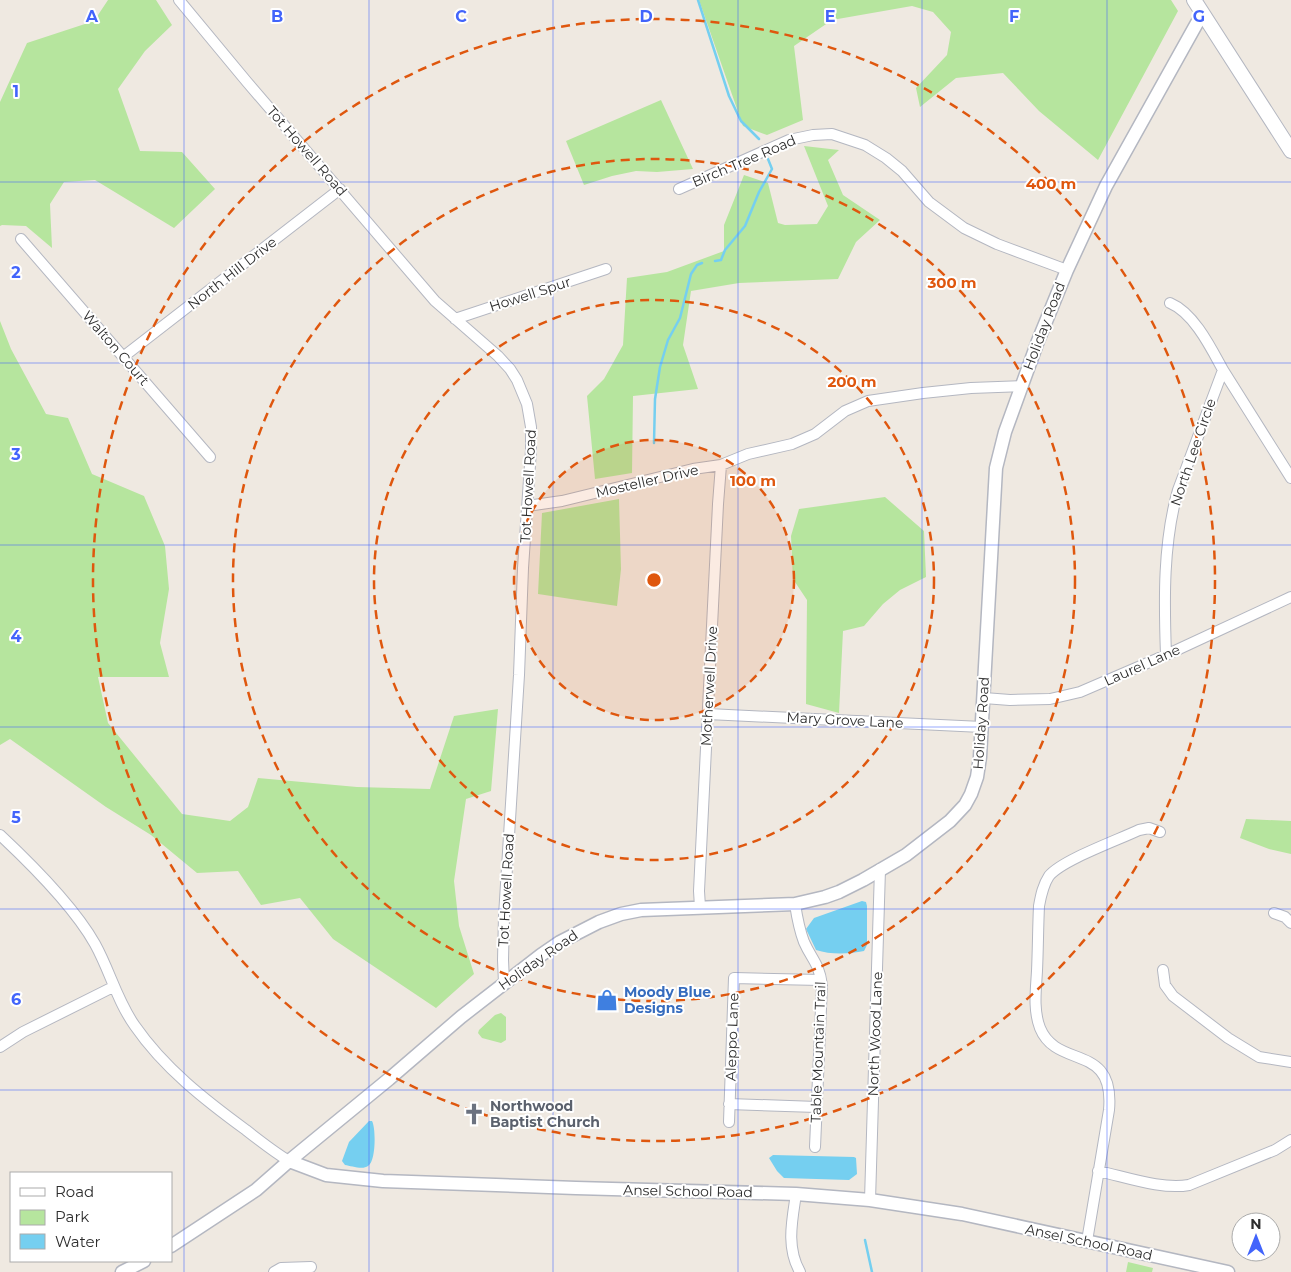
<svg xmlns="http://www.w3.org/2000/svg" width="1291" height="1272" font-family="Montserrat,sans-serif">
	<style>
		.green { fill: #b6e59e }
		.water { fill: #75cff0 }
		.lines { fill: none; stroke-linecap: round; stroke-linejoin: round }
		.stream { stroke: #75cff0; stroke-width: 2.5 }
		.minor-casing { stroke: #b4b7c1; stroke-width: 12 }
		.tertiary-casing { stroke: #b4b7c1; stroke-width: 15 }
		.secondary-casing { stroke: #b4b7c1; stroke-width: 16 }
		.minor { stroke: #fff; stroke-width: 10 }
		.tertiary { stroke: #fff; stroke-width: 12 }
		.secondary { stroke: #fff; stroke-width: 14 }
		.grid { fill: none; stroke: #4264fb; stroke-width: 1; stroke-opacity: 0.55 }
		.ring { fill: none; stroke: #df570e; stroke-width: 2.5; stroke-dasharray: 9 6 }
		.labels { text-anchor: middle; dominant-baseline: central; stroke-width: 4; stroke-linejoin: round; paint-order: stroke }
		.street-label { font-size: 14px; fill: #2e2e2e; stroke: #fff }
		.shop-label { font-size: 14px; font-weight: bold; fill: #366cbe; stroke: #fff; text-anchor: start }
		.worship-label { font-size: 14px; font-weight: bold; fill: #5b616d; stroke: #fff; text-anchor: start }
		.grid-label { font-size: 16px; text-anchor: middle; font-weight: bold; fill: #4264fb; stroke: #fff; stroke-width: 4; stroke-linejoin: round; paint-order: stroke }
		.centre { fill: #df570e; stroke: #fff; stroke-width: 2.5 }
		.ring-label { font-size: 15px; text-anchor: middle; font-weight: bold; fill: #df570e; stroke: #fff; stroke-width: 4; stroke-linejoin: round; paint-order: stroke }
	</style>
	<rect width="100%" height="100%" fill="#efe9e1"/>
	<path class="green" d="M108 0H156L172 25 145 51 118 89 140 151 182 152 215 189 174 228 95 180 64 182 50 204 52 248 26 226 2 225 0 226V102L27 43 94 21Z
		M699 0H1171L1178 11 1098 160 1039 111 1003 73 956 78 920 107 916 88 947 55 951 32 933 12 912 6 832 20 794 46 803 120 767 135 743 126Z
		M661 100 693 169 657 172 636 171 612 176 584 185 566 141Z
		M804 146 839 150 828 160 843 195 880 220 856 242 838 279 739 283 691 291 683 345 698 389 633 396 632 473 595 479 587 396 604 379 623 345 627 278 667 272 724 251V225L744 175 768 183 778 223 785 225 817 224 828 206Z
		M0 321 11 349 46 414 68 418 92 474 144 496 165 546 169 589 160 643 169 677H98L108 723 182 814 230 821 248 807 258 778 357 787 430 789 454 716 498 709 491 791 466 799 454 881 459 926 474 974 436 1008 333 939 300 898 261 905 238 871 197 873 151 835 106 807 10 739 0 745Z
		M885 497 924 531 926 577 900 590 883 604 864 626 843 631 839 713 806 704 807 600 793 579 791 536 799 509Z
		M619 499 621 569 617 606 538 594 542 513Z
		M1246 819 1291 821V854L1269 849 1240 838Z
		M501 1013 506 1017V1040L501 1043 482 1038 478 1033 479 1030 495 1015Z
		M1128 1262 1153 1268 1152 1272H1126Z"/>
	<path class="water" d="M862 901 866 902 867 906V945L864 951C849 954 831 955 816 950L806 929 814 918Z
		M369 1121H372C376 1128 376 1162 368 1166 363 1170 351 1166 345 1165L342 1161 349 1142Z
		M773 1155 854 1157 856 1158 857 1174 849 1180 784 1178 777 1171 769 1158Z"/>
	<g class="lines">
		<path class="stream" d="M698 0 729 96 741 121 759 139
			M715 261 721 260 725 250 745 226 759 192 772 169 768 159
			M654 443 655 399 660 367 668 340 680 318 691 274 697 265 702 263
			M865 1240 872 1272"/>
		<g class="minor-casing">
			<path id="minor" d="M179 0 247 82 435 301 498 356 510 369 517 380 527 404 531 427V450L523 568 519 675 504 916 503 960 504 983
				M679 189 789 140 813 135 832 134 865 145 886 158 902 171 929 202 964 228 997 244 1067 270
				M21 239 210 457
				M455 319 606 269
				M123 357 340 189
				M1223 370 1291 478
				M527 506 562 501 693 469 721 465 748 454 792 444 815 434 845 411 868 401 923 393 971 388 1022 386
				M1166 655C1164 600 1163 543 1178 490L1223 370C1211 348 1194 313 1170 303
				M984 698 1010 700 1050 699 1080 692 1166 655 1291 597
				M708 714 982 727
				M0 835C31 864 74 907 95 944 110 971 117 1001 135 1026 164 1068 205 1100 246 1130 260 1141 274 1152 289 1161
				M795 904C797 917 799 929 804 942 812 960 819 963 822 985L815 1147
				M700 907 699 891 718 504 721 465
				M1274 913 1285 917 1291 923
				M1163 970 1165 985 1173 996 1228 1038 1259 1057 1291 1062
				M0 1047 23 1032 113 987
				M729 1104 817 1107
				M729 1122 734 978 821 980
				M1098 1171C1126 1177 1162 1190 1189 1185L1275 1150 1291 1140
				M796 1194C792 1221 786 1247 800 1272
				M870 1200 880 869
				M1087 1241 1109 1110C1115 1042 1057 1070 1040 1028 1033 1010 1036 989 1037 971 1038 949 1038 927 1039 906 1041 895 1043 885 1049 876 1062 860 1118 840 1139 830L1149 828 1160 832
				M274 1272 281 1268 311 1267"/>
		</g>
		<g class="tertiary-casing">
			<path id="tertiary" d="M289 1161 389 1079 461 1017 541 955 560 942 599 922 621 914 641 910 795 904 825 897 839 892 863 880 906 855 950 821 965 805 971 794 977 777 980 757 996 468 1005 432 1038 341 1067 270 1106 186 1202 14
				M171 1246 256 1190 289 1161 326 1175 383 1181 576 1188 796 1194 870 1200 962 1214 1228 1272
				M122 1272 144 1261"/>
		</g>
		<g class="secondary-casing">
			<path id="secondary" d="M1194 0 1291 151"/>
		</g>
		<use href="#minor" class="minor"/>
		<use href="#tertiary" class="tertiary"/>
		<use href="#secondary" class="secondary"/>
	</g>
	<path class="grid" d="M184 0V1272M369 0V1272M553 0V1272M738 0V1272M922 0V1272M1107 0V1272M0 182H1291M0 363H1291M0 545H1291M0 727H1291M0 909H1291M0 1090H1291"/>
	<circle cx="654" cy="580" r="140" fill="#df570e" fill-opacity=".12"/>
	<g class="ring">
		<circle cx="654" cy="580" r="140"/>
		<circle cx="654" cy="580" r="280"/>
		<circle cx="654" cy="580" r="421"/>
		<circle cx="654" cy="580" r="561"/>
	</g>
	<defs>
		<g id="shop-bare" transform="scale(1.725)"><path d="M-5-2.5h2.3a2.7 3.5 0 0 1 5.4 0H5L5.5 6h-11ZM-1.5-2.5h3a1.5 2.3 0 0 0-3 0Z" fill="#3f7fe0" stroke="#fff" stroke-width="2.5" paint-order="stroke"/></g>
		<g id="church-bare" transform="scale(1.725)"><path d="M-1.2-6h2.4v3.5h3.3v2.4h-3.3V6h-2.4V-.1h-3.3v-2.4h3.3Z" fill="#6b7280" stroke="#fff" stroke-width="2.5" paint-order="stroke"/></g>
	</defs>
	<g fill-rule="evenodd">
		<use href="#shop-bare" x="607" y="1000"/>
		<use href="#church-bare" x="474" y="1114"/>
	</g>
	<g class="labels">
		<g class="street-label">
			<text transform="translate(307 151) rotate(49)">Tot Howell Road</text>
			<text transform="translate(744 161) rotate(-23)">Birch Tree Road</text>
			<text transform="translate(232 273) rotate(-38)">North Hill Drive</text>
			<text transform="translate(530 294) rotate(-18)">Howell Spur</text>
			<text transform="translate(1044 326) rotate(-69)">Holiday Road</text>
			<text transform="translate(116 348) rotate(49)">Walton Court</text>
			<text transform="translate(1193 452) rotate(-71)">North Lee Circle</text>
			<text transform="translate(647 481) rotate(-13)">Mosteller Drive</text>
			<text transform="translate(528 486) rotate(-87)">Tot Howell Road</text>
			<text transform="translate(1142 665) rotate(-24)">Laurel Lane</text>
			<text transform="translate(709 686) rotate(-87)">Motherwell Drive</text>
			<text transform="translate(845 720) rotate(3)">Mary Grove Lane</text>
			<text transform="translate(981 723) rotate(-86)">Holiday Road</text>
			<text transform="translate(506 890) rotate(-87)">Tot Howell Road</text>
			<text transform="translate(538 960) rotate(-35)">Holiday Road</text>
			<text transform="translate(875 1034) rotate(-88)">North Wood Lane</text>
			<text transform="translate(732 1037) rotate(-88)">Aleppo Lane</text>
			<text transform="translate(818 1052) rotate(-88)">Table Mountain Trail</text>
			<text transform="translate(688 1191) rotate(1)">Ansel School Road</text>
			<text transform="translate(1089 1242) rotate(12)">Ansel School Road</text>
		</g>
		<g class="shop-label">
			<text x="624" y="992">Moody Blue<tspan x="624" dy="16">Designs</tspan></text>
		</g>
		<g class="worship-label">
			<text x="490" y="1106">Northwood<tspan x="490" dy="16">Baptist Church</tspan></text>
		</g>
	</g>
	<g class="grid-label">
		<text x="92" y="22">A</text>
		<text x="277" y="22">B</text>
		<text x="461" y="22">C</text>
		<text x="646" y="22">D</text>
		<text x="830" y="22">E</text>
		<text x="1014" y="22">F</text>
		<text x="1199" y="22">G</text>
		<text x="16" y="97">1</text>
		<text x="16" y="278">2</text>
		<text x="16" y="460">3</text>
		<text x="16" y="642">4</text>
		<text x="16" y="823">5</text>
		<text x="16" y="1005">6</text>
	</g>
	<circle cx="654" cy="580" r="8" class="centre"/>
	<g class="ring-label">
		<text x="1051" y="189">400 m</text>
		<text x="952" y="288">300 m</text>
		<text x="852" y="387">200 m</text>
		<text x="753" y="486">100 m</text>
	</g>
	<rect x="10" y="1172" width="162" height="90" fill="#ffffff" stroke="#ababab"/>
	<rect x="20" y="1188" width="25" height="8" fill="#ffffff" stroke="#ababab"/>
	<text x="55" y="1197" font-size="15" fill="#2e2e2e">Road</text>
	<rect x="20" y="1210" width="25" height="15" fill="#b6e59e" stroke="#ababab"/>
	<text x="55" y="1222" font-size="15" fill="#2e2e2e">Park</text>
	<rect x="20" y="1234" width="25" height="15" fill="#75cff0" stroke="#ababab"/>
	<text x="55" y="1247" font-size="15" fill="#2e2e2e">Water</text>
	<g transform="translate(1256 1237)"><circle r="24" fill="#ffffff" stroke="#ababab"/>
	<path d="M0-4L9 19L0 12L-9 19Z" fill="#4264fb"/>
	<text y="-8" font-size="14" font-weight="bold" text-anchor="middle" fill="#2e2e2e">N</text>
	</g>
</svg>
